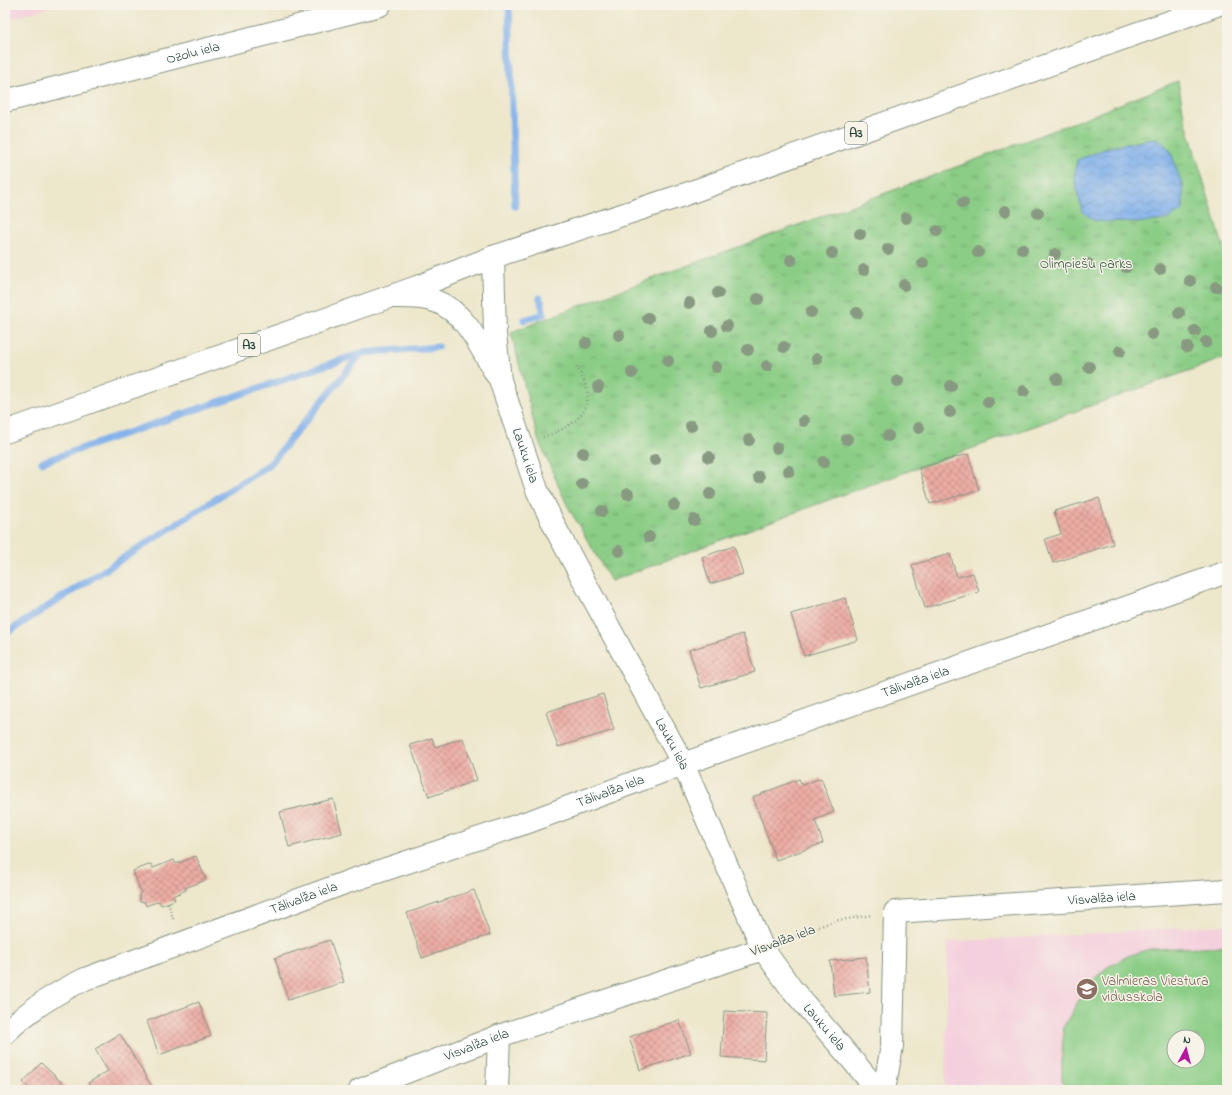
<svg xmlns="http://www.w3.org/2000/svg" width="1232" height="1095" font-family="'Indie Flower',sans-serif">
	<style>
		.built { fill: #f4cfdd; fill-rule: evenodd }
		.park { fill: url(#park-tufts); stroke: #55855d }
		.pitch { fill: #8bcd86; stroke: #55855d; fill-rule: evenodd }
		.water { fill: url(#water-waves); stroke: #4f768f }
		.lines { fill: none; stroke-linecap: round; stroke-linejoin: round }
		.stream { stroke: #7fafea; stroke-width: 7 }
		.building { fill: url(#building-cross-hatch) }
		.minor-casing { stroke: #869280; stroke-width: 24 }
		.trunk-casing { stroke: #869280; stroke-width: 24 }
		.path { stroke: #869280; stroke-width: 2.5; stroke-dasharray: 1 3; stroke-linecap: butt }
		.minor { stroke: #fff; stroke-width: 22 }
		.trunk { stroke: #fff; stroke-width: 22 }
		.tree { fill: #889981 }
		.labels { text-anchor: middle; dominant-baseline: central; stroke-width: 3; stroke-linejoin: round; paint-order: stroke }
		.shield { fill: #f7f3e8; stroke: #60746a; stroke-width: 1 }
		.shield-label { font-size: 13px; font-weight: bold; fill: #1f3d34 }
		.street-label { font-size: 14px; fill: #1f3d34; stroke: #f7f3e8 }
		.park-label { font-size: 14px; fill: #355a44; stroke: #f7f3e8 }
		.education-label { font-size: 14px; fill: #785e54; stroke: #f7f3e8; text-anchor: start }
	</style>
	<defs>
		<pattern id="park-tufts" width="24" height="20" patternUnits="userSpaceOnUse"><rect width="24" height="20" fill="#8bcd86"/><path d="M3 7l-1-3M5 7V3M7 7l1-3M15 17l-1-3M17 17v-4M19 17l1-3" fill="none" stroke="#71a86e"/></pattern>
		<pattern id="water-waves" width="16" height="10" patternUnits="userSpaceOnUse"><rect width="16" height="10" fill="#7fafea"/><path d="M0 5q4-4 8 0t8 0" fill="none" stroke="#6790be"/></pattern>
		<pattern id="building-cross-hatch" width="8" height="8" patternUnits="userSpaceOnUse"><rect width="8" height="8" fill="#edada5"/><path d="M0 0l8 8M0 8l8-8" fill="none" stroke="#bf8e87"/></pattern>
	</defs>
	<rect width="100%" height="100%" fill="#f7f3e8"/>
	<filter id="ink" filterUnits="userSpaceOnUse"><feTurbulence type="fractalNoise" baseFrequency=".025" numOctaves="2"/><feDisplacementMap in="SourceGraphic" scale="8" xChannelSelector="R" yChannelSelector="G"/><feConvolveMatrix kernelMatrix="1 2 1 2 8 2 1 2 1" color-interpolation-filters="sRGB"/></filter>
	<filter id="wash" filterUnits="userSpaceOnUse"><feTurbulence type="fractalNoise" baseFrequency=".012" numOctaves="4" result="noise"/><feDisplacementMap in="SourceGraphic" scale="16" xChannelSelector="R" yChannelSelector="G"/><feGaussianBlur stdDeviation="0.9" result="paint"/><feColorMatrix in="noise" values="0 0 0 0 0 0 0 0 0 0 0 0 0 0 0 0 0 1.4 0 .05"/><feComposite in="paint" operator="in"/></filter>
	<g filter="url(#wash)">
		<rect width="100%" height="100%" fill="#ede7cc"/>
		<path class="built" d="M5 5H57L5 20Z
			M1227 925V1090H945L948 942ZM1174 1037H1198V1061H1174Z"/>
		<path class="park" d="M1178 81 1184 116 1227 259V357L842 495 611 581 567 505 538 439 511 332C732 246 958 171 1178 81Z"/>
		<path class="pitch" d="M1227 946V1090H1064L1062 1081V1055L1064 1026 1087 986 1106 968 1128 956 1150 949ZM1174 1037H1198V1061H1174Z"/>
		<path class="water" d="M1158 138 1170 150 1183 187V210L1166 220 1136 223 1095 221 1082 211 1074 178 1077 160 1110 147Z"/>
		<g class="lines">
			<path class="stream" d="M509 5 515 206
				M524 320 544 314 540 298
				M42 462 362 353 438 347
				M5 634 270 464 362 353"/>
		</g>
		<g id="blocks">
			<path class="building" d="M968 454 979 490 930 504 919 468Z
				M1099 498 1113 544 1053 563 1045 539 1061 534 1054 511Z
				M734 546 743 574 710 584 702 557Z
				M950 554 957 577 973 573 979 592 925 608 912 565Z
				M845 598 858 640 804 656 791 614Z
				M743 634 755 672 701 688 689 650Z
				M603 694 614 730 558 747 546 712Z
				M432 738 435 747 463 738 477 780 429 797 410 745Z
				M821 778 834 812 815 820 823 843 776 860 753 797 799 779 802 785Z
				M333 799 342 833 289 847 280 812Z
				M196 856 206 880 185 888 186 890 173 896 175 900 161 905 159 901 146 906 145 902 140 901 139 896 141 892 133 871 151 864 153 868 174 860 176 864Z
				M474 890 490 935 422 958 407 913Z
				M330 940 344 982 288 1000 275 958Z
				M866 957 870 992 834 996 830 961Z
				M199 1002 211 1036 159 1055 147 1021Z
				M724 1011 767 1013 764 1060 721 1057Z
				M679 1020 691 1053 640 1070 629 1037Z
				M120 1034 154 1090H92L88 1083 108 1071 95 1049Z
				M41 1063 70 1090H31L23 1082Z"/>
		</g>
	</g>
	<g filter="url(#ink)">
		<use href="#blocks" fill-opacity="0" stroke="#869280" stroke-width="1"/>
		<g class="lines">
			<g class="minor-casing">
				<g id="minor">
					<path id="s1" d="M5 101 380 5"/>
					<path id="s2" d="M493 257 495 334 500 380 537 490 558 533 683 764 763 949 791 988 870 1081 875 1090"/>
					<path d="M389 297C404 297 421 296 435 301 466 312 480 347 496 374"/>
					<path id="s3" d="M5 1033C29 1010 55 993 85 979L350 881 531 821 683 764 1227 572"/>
					<path id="s4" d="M360 1090 499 1036 763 949"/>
					<path d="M497 1090 499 1036"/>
					<path id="s5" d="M884 1090 892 1046 895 912 1227 890"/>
				</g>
			</g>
			<g class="trunk-casing">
				<path id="trunk" d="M5 432 417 287 493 257 683 195 1217 5"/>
			</g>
			<path class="path" d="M90 5V8
				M543 437C581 424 602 405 576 366
				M168 903 174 921
				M785 940 834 921 872 915"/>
			<use href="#minor" class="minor"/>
			<use href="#trunk" class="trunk"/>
		</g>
		<g class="tree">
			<circle cx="963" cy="203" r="6"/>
			<circle cx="1005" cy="211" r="6"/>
			<circle cx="1038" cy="213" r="6"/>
			<circle cx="906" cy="218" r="6"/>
			<circle cx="937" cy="231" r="6"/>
			<circle cx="860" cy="234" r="6"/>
			<circle cx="888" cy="249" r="6"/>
			<circle cx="1022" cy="249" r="6"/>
			<circle cx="978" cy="252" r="6"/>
			<circle cx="832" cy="253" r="6"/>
			<circle cx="1055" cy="254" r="6"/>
			<circle cx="791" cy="260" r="6"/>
			<circle cx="923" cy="263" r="6"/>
			<circle cx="1088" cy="264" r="6"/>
			<circle cx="1126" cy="267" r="6"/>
			<circle cx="1160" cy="269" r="6"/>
			<circle cx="864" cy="270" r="6"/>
			<circle cx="1190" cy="281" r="6"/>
			<circle cx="904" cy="285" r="6"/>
			<circle cx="1216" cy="287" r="6"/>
			<circle cx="718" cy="293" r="6"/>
			<circle cx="758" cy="299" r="6"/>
			<circle cx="689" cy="303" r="6"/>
			<circle cx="811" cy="312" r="6"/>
			<circle cx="857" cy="313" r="6"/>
			<circle cx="1179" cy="313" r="6"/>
			<circle cx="648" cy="318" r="6"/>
			<circle cx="727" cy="326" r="6"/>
			<circle cx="712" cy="331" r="6"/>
			<circle cx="1195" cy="331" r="6"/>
			<circle cx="1152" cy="334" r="6"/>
			<circle cx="619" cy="335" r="6"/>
			<circle cx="1206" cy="342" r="6"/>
			<circle cx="586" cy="343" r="6"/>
			<circle cx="784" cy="347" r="6"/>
			<circle cx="1187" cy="347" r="6"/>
			<circle cx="748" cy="350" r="6"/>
			<circle cx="1120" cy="351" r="6"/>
			<circle cx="817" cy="359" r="6"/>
			<circle cx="668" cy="361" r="6"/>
			<circle cx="767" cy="366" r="6"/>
			<circle cx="716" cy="367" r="6"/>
			<circle cx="1089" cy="367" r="6"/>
			<circle cx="632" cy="373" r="6"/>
			<circle cx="1057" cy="379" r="6"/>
			<circle cx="898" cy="381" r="6"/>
			<circle cx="951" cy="386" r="6"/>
			<circle cx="598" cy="387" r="6"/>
			<circle cx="1024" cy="391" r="6"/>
			<circle cx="988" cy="402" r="6"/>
			<circle cx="950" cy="412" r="6"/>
			<circle cx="804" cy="421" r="6"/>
			<circle cx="691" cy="426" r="6"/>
			<circle cx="919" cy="428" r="6"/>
			<circle cx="888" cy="436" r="6"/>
			<circle cx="847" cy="439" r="6"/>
			<circle cx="749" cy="440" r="6"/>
			<circle cx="777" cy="448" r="6"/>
			<circle cx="583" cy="453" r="6"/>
			<circle cx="709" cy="457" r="6"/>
			<circle cx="655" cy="460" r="6"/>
			<circle cx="824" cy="462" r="6"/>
			<circle cx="789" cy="471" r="6"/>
			<circle cx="759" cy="477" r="6"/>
			<circle cx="582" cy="484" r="6"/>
			<circle cx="628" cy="494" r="6"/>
			<circle cx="710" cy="494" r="6"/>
			<circle cx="674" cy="505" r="6"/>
			<circle cx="602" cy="511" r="6"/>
			<circle cx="694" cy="520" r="6"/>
			<circle cx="649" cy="537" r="6"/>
			<circle cx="619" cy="551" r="6"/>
		</g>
	</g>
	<defs>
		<g id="school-disc" transform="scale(1.15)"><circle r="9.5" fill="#8d6e63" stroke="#f7f3e8"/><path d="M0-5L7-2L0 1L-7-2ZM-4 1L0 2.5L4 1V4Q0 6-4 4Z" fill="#fff"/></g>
	</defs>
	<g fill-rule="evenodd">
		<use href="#school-disc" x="1087" y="989"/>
	</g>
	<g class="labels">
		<g class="shield">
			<rect x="845" y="122" width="22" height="22" rx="3"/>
			<rect x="238" y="334" width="22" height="22" rx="3"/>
		</g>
		<g class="shield-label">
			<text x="856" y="133">A3</text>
			<text x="249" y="345">A3</text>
		</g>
		<g class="street-label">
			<text stroke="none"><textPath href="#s1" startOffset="194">Ozolu iela</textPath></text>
			<text stroke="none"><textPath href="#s2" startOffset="203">Lauku iela</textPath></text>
			<text stroke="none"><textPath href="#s3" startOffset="979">Tālivalža iela</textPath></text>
			<text stroke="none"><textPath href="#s2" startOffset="527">Lauku iela</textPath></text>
			<text stroke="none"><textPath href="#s3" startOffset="655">Tālivalža iela</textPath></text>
			<text stroke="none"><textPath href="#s3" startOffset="330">Tālivalža iela</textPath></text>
			<text stroke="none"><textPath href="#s5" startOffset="386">Visvalža iela</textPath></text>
			<text transform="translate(783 941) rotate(-20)">Visvalža iela</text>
			<text stroke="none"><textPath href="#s2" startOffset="851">Lauku iela</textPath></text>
			<text stroke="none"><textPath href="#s4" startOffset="125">Visvalža iela</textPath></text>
		</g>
		<g class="park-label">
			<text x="1086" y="264">Olimpiešu parks</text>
		</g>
		<g class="education-label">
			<text x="1102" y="981">Valmieras Viestura<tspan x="1102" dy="16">vidusskola</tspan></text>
		</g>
	</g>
	<rect width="1232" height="1095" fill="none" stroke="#f7f3e8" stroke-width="20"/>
	<g transform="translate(1186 1049) rotate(7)"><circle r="19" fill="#f7f3e8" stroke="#a1aaa0"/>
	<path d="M0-3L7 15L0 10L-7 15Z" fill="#b5179e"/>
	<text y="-6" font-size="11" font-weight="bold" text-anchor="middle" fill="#1f3d34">N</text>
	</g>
</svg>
